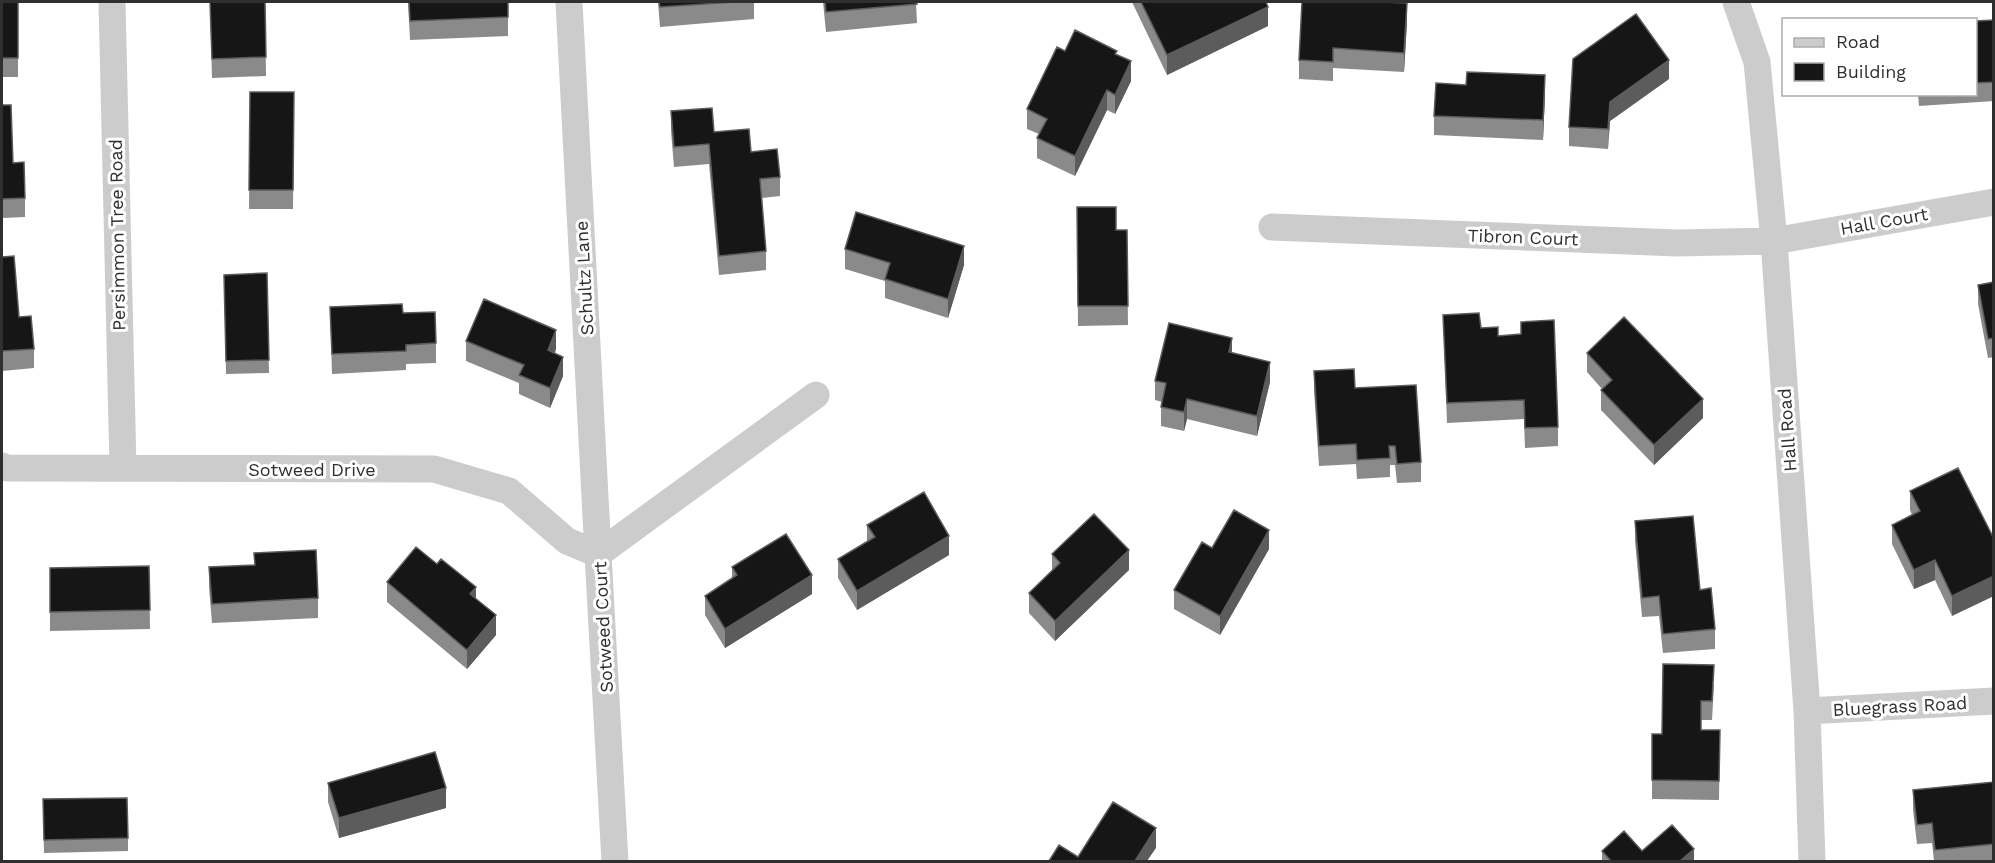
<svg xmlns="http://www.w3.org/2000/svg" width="1995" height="863" font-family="'Work Sans',sans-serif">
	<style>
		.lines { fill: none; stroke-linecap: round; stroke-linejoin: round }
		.street { stroke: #ccc; stroke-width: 27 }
		.wall { fill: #8a8a8a }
		.shaded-wall { fill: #5c5c5c }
		.building { fill: #161616; stroke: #5c5c5c; stroke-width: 1.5 }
		.labels { text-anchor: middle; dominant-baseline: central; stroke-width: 6; stroke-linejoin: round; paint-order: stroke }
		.street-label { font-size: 18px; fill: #2f2f2f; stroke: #fff }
	</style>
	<rect width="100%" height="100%" fill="#fff"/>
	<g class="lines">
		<path class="street" d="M112 2 123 468
			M1736 2 1757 62 1774 241 1807 711 1812 862
			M1272 227 1677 243 1774 241 1994 202
			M2 466 7 468 434 469 509 491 567 541 598 554 569 2
			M1807 711 1994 701
			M615 862 598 554 816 395"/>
	</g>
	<path class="wall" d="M2 2H18V77H2Z
		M210 2H265L266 76 212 78Z
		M408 2H508V36L410 40Z
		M658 2H754V19L660 27Z
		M823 2H916L917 23 826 32Z
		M1132 2H1266L1268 26 1167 75Z
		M1994 20V101L1919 106 1918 94H1976V21Z
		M1407 22 1404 72 1333 68V81L1299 79V60Z
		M1065 51 1117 54 1131 81 1115 114 1107 110 1075 176 1037 158V138L1039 134 1027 129V109Z
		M1669 79 1610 121 1608 149 1569 146V127Z
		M250 92H294L293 209H249Z
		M1545 95 1543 140 1434 135V116Z
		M2 105 13 163 25 198V217L2 218Z
		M671 111 714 132 751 152 780 177V196L762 198 766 251V270L719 275 709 164 674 167 671 131Z
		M1077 207 1116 230H1127L1128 325 1078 326Z
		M845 249 964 265 948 318 885 298V281L845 269Z
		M2 257 19 317 34 349V368L2 371Z
		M267 273 269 373 226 374 224 275Z
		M1994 282V357L1988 358 1978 304V285Z
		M330 307 403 313 436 343V363L406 364V370L332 374Z
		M1443 315 1498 336 1521 334V322L1558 427V446L1525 448 1524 419 1447 423Z
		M466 341 556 349 555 353 563 376 550 408 519 394V383L466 361Z
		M1232 353 1270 382 1257 436 1187 419 1184 431 1161 426V407L1162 402 1155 400V381Z
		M1587 353 1703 418 1654 465 1601 410V390L1602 389 1587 372Z
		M1314 371 1355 388 1421 462V482L1397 483 1395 465H1390V477L1357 479 1356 464 1319 466 1314 391Z
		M1958 468 1952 616 1935 580 1914 589 1892 544V525L1912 515 1910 510V491Z
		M1635 521 1700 590 1715 629V649L1663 653 1659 616 1642 617 1635 541Z
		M867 525 949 555 857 610 838 578V559L867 541Z
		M1212 548 1269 549 1220 635 1174 609V590Z
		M254 553 318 598V618L212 623 209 587V567L254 565Z
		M1052 554 1129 570 1055 641 1029 613V593L1052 570Z
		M149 566 150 629 50 631V568Z
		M732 567 812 594 725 648 705 615V596L732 579Z
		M387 582 476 598 496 635 467 669 387 602Z
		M1714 684 1712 720H1701V730H1720L1719 800 1652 799V734H1662Z
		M1994 782V861H1934L1932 843 1917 844 1913 810V790Z
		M328 783 446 808 339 838 328 802Z
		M43 799 128 838V851L44 853Z
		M1602 851H1642L1694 861H1602Z"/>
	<path class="shaded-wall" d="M1407 3V22L1404 72V53Z
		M1268 7V26L1167 75V55Z
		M1669 60V79L1610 121 1608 149 1610 102Z
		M1131 61V81L1115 114V95Z
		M1545 75V95L1543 140V120Z
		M1107 90V110L1075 176V156Z
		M964 246V265L948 318V299Z
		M556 330V349L548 370V350Z
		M1232 338V358L1229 352Z
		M563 357V376L550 408V388Z
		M1270 362V382L1257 436V416Z
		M1187 399V419L1184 431V412Z
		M1703 399V418L1654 465V445Z
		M1269 530V549L1220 635V616Z
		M949 536V555L857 610V591Z
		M1129 550V570L1055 641V621Z
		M1935 560V580L1914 589V570Z
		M812 575V594L725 648V629Z
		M1994 576V596L1952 616V596Z
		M476 587V607L470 594Z
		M496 615V635L467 669V650Z
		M446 788V808L339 838V818Z
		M1156 828V848L1147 861H1135Z
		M1694 849V861H1680Z"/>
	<path class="building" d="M2 2H18V58H2Z
		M210 2H265L266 57 212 59Z
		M409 2H508V17L410 21Z
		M659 2H735L660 7Z
		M825 2H916L917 4 826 12Z
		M1141 2H1266L1268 7 1167 55Z
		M1302 2H1382L1407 3 1404 53 1333 48V62L1299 60Z
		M1636 14 1669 60 1610 102 1608 129 1569 127 1573 59Z
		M1994 20V82L1976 83V21Z
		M1075 30 1117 51 1115 54 1131 61 1115 95 1107 90 1075 156 1037 138 1047 119 1027 109 1057 47 1065 51Z
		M1467 72 1545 75 1543 120 1434 116 1436 83 1466 85Z
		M250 92H294L293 190H249Z
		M2 105H11L13 163 24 162 25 198 2 199Z
		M712 108 714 132 749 129 751 152 777 149 780 177 760 179 766 251 719 256 709 144 674 147 671 111Z
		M1077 207H1116V230H1127L1128 306H1078Z
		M856 212 964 246 948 299 885 279 890 263 845 249Z
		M14 256 19 317 31 316 34 349 2 351V257Z
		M267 273 269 360 226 361 224 275Z
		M1994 282V338L1988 339 1978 285Z
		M484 299 556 330 548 350 563 357 550 388 519 375 524 365 466 341Z
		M402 304 403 313 435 312 436 343 406 345V351L332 354 330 307Z
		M1479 313 1481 328 1498 327V336L1521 334V322L1554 320 1558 427 1525 428 1524 400 1447 403 1443 315Z
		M1624 317 1703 399 1654 445 1601 390 1612 380 1587 353Z
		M1169 323 1232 338 1229 352 1270 362 1257 416 1187 399 1184 412 1161 407 1166 383 1155 381Z
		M1354 369 1355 388 1416 385 1421 462 1397 464 1395 446H1389L1390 458 1357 460 1356 444 1319 446 1314 371Z
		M1958 468 1994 539V576L1952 596 1935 560 1914 570 1892 525 1920 511 1910 491Z
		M924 492 949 536 857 591 838 559 875 537 867 525Z
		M1234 510 1269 530 1220 616 1174 590 1202 542 1212 548Z
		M1094 514 1129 550 1055 621 1029 593 1060 563 1052 554Z
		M1693 516 1700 590 1711 588 1715 629 1663 634 1659 596 1642 598 1635 521Z
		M786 534 812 575 725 629 705 596 737 575 732 567Z
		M416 547 437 564 441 559 476 587 470 594 496 615 467 650 387 582Z
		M316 550 318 598 212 604 209 567 255 565 254 553Z
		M149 566 150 610 50 612V568Z
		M1663 664 1714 665 1712 701H1701V730H1720L1719 781 1652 780V734H1662Z
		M435 752 446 788 339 818 328 783Z
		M1994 782V844L1935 850 1932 823 1917 825 1913 790Z
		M127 798 128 838 44 840 43 799Z
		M1113 802 1156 828 1135 861H1049L1059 845 1078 857Z
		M1672 825 1694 849 1680 861H1611L1602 851 1624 831 1642 851Z"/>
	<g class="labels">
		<g class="street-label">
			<text transform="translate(1884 221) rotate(-10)">Hall Court</text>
			<text transform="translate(117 235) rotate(-91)">Persimmon Tree Road</text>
			<text transform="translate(1523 237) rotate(2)">Tibron Court</text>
			<text transform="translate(584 278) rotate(-93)">Schultz Lane</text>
			<text transform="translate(1787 430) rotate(-94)">Hall Road</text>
			<text x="312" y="469">Sotweed Drive</text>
			<text transform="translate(603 627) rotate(-93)">Sotweed Court</text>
			<text transform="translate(1900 706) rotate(-3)">Bluegrass Road</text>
		</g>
	</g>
	<rect width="1995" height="863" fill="none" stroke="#2f2f2f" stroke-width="6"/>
	<rect x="1782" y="18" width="195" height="78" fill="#ffffff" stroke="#acacac" stroke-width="1.5"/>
	<rect x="1794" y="38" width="30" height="9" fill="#cccccc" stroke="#acacac" stroke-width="1.5"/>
	<text x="1836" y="48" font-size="18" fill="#2f2f2f">Road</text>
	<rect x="1794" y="63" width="30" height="18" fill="#161616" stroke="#acacac" stroke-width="1.5"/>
	<text x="1836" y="78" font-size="18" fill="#2f2f2f">Building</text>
</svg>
